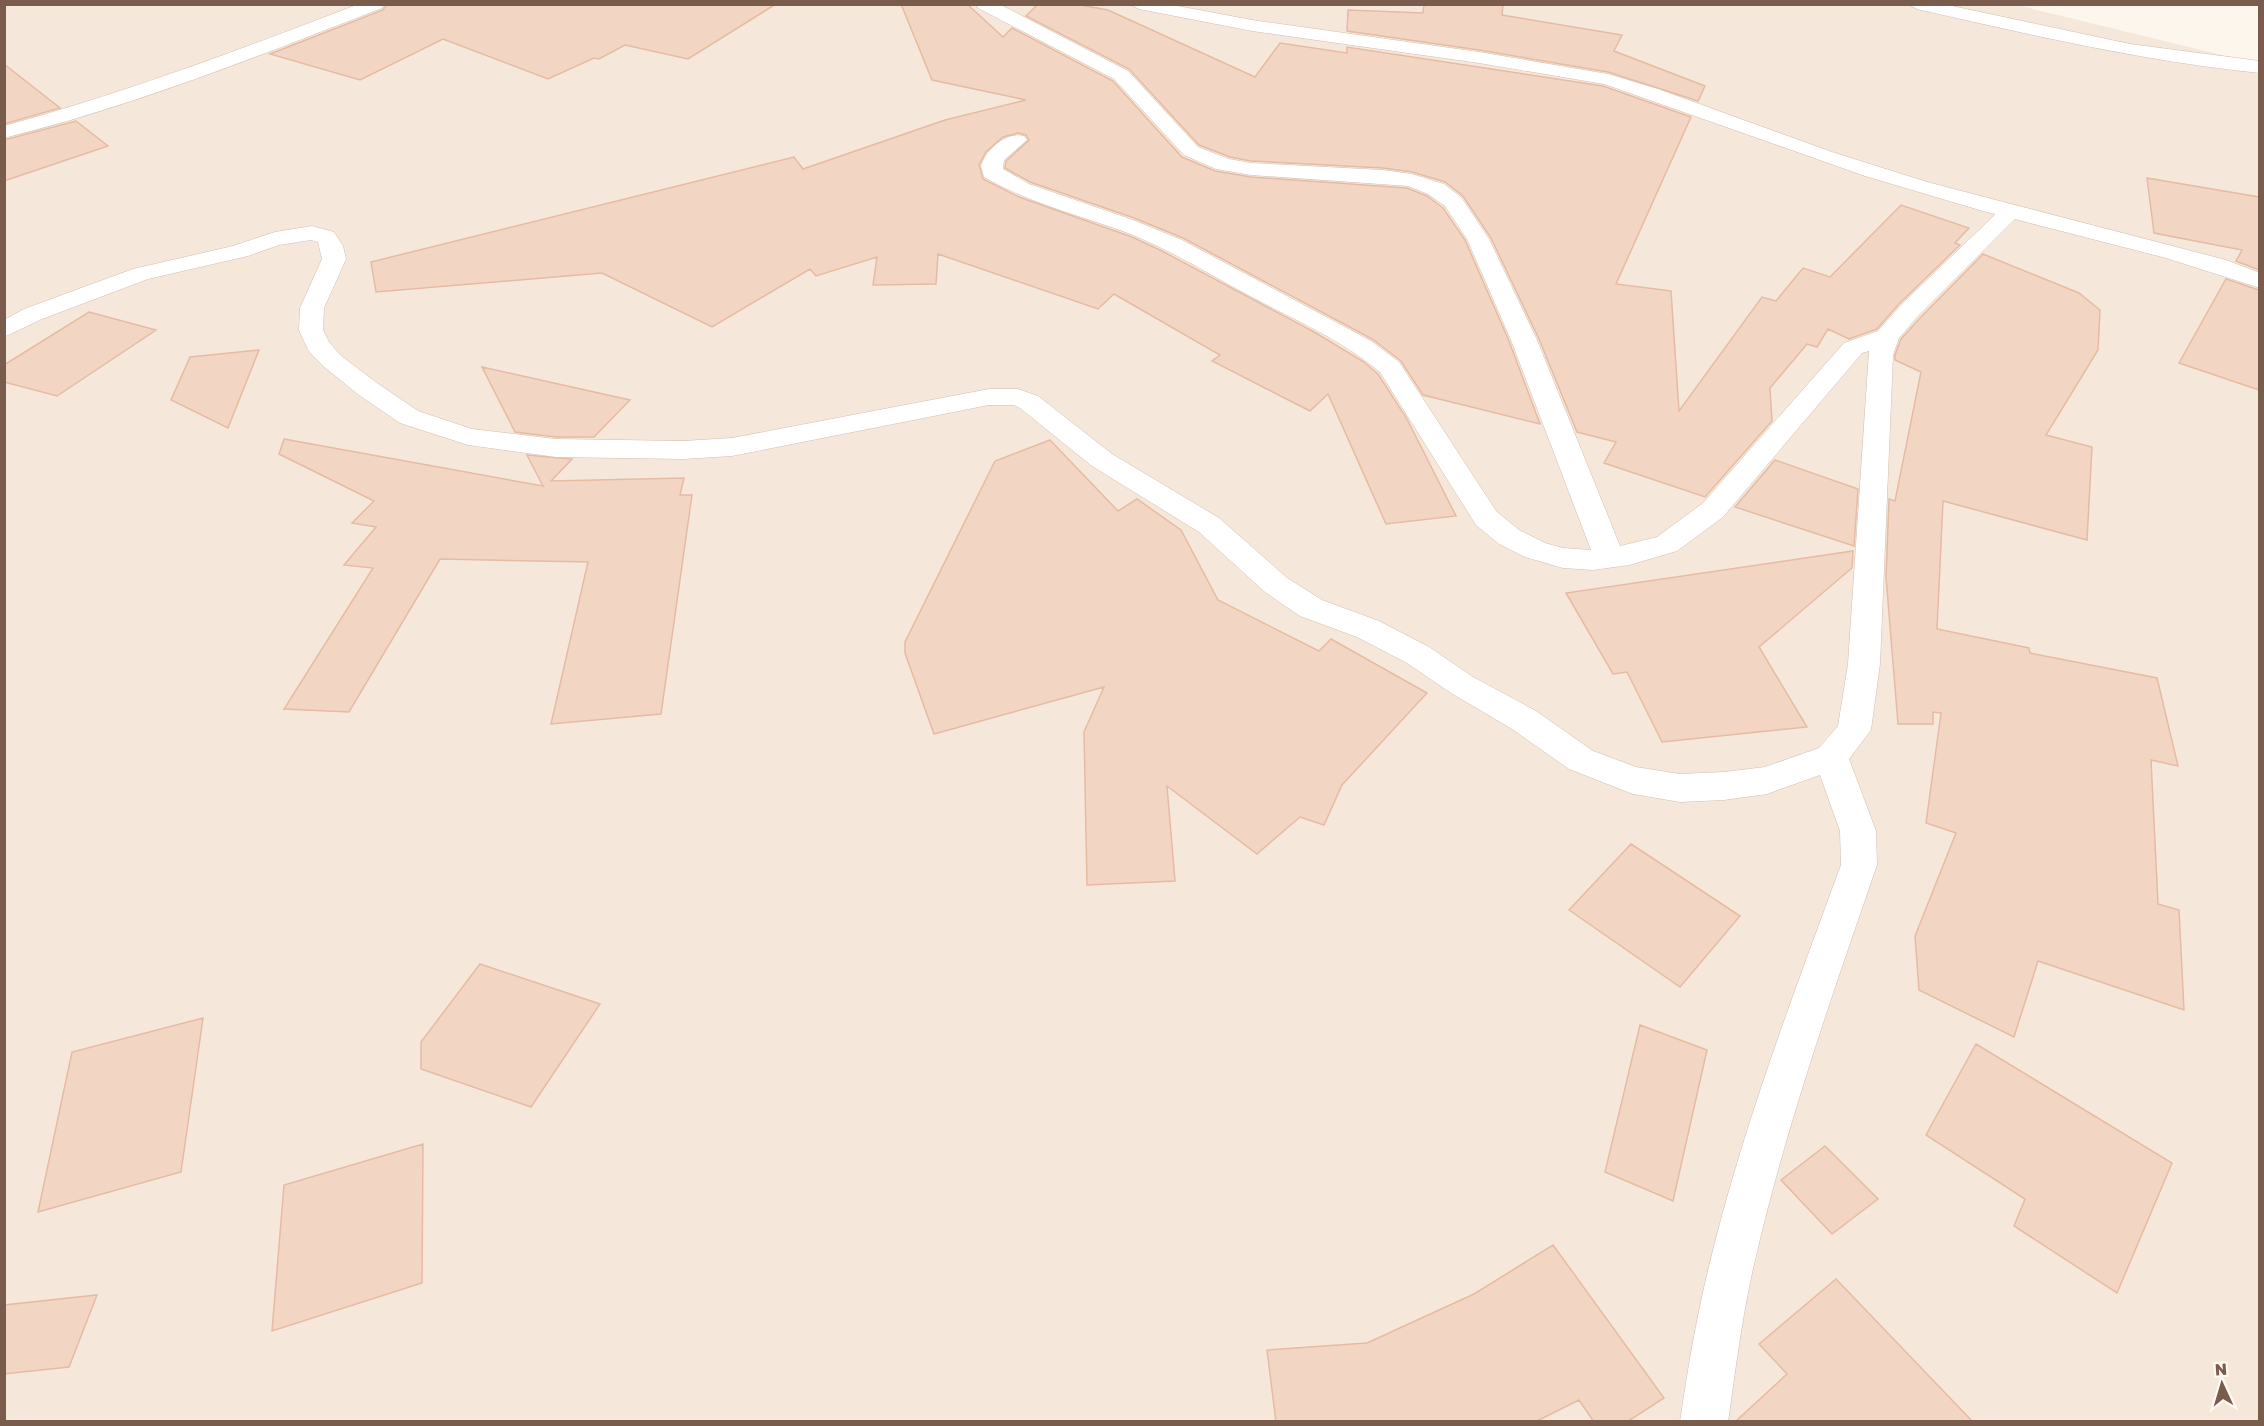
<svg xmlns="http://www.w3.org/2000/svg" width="2264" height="1426" font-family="'Golos Text',sans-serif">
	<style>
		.residential { fill: #f5e8da }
		.building { fill: #f3d5c3; stroke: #e6bba3; stroke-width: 1.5 }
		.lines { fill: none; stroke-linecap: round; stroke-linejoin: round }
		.minor-casing { stroke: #d1beb0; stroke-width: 1 }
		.tertiary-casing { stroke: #d1beb0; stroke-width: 1 }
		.minor { fill: #fff; fill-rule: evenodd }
		.tertiary { fill: #fff; fill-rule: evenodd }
	</style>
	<rect width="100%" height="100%" fill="#fdf6ec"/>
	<path class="residential" d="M2013 4 2259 64V1421L5 1422V5Z"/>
	<path class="building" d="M387 4H776L688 59 625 45 599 59 594 58 548 79 443 39 360 80 270 54 383 10Z
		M901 4H967L1003 37 1012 28 1113 81 1182 157 1215 171 1251 177 1407 188 1427 196 1443 208 1465 240 1509 341 1540 424 1423 395 1401 361 1372 339 1183 238 1134 218 1030 182 1005 168 1006 161 1029 140 1026 135 1018 133 1003 137 986 152 979 165 983 179 1019 197 1132 237 1162 251 1316 333 1364 362 1378 374 1407 419 1456 516 1386 524 1328 394 1310 411 1212 361 1220 355 1114 294 1098 309 938 254 936 284 873 285 877 257 816 276 810 269 712 327 602 273 376 292 371 262 794 157 803 169 945 120 1026 100 932 80Z
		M1038 4H1075L1108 10 1255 77 1280 43 1347 53V47L1603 86 1691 117 1616 284 1671 291 1679 411 1762 297 1776 301 1803 268 1830 277 1901 205 1969 228 1955 243 1960 245 1898 305 1877 329 1849 339 1828 329 1817 347 1807 344 1770 388 1772 421 1705 497 1604 463 1616 442 1577 432 1539 339 1491 238 1463 196 1445 182 1412 172 1383 168 1251 161 1230 157 1199 145 1129 69 1026 16Z
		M1424 4H1503L1502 15 1622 35 1614 51 1705 86 1698 101 1608 72 1479 50 1347 31 1348 10 1423 13Z
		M4 64 60 108 4 124Z
		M76 121 108 146 4 181V140Z
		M2147 178 2259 197V270L2236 261 2242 250 2154 233Z
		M1983 254 2079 293 2100 310 2098 350 2046 435 2092 447 2087 540 1943 501 1937 629 2029 648 2030 653 2157 678 2178 766 2151 760 2158 904 2179 910 2184 1010 2038 961 2014 1037 1919 990 1915 936 1956 833 1926 823 1941 713 1933 712V724H1898L1886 577 1889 499 1895 501 1921 372 1895 360V355L1901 339 1920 318Z
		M2226 279 2259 290V390L2179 363Z
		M89 312 156 330 57 396 4 382V365Z
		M259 350 228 428 171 400 190 357Z
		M482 367 630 400 594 437H556L515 432Z
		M284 439 543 486 527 455 572 459 551 481 684 478 680 495H692L661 714 551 724 588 562 440 559 349 712 284 709 373 568 344 565 376 527 352 523 374 501 279 454Z
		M1050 440 1118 511 1137 499 1181 530 1218 600 1319 651 1331 639 1427 693 1342 785 1324 825 1300 817 1257 854 1167 786 1175 881 1087 885 1084 732 1104 687 934 734 905 653V642L995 461Z
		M1775 460 1858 489 1854 546 1735 507Z
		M1853 551 1852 568 1759 647 1807 727 1662 742 1627 672 1613 674 1566 593Z
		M1631 844 1740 916 1680 987 1569 910Z
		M480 964 600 1004 531 1107 421 1069V1042Z
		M203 1018 181 1172 38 1212 72 1052Z
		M1640 1025 1707 1050 1673 1201 1605 1172Z
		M1976 1044 2172 1163 2117 1293 2014 1226 2025 1199 1926 1135Z
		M423 1144 422 1283 272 1331 284 1185Z
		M1825 1146 1878 1199 1832 1234 1781 1180Z
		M1553 1245 1664 1398 1627 1422H1594L1579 1400 1535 1422H1276L1267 1350 1367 1343 1474 1294Z
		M1836 1279 1973 1422H1735L1787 1374 1759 1344Z
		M97 1295 69 1367 4 1374V1305Z"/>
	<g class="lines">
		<g class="minor-casing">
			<path id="minor" d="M359 4H385L382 8C258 56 134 106 4 138V126C125 93 242 49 359 4Z
				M975 4H999L1128 71 1198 147 1229 159 1251 163 1383 170 1412 174 1444 184 1461 197 1489 239 1537 340 1620 546 1657 537 1703 503 1844 343 1878 331 1900 306 2003 207 2011 205 2019 207 2022 212 1918 316 1899 338 1893 355 1880 664 1871 730 1849 759 1876 831 1877 865C1830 1001 1782 1137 1751 1278 1741 1325 1735 1373 1728 1422H1680C1687 1374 1695 1326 1706 1279 1739 1137 1791 1001 1841 865L1840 831 1820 775 1767 794 1724 800 1680 802 1633 794 1569 769 1512 729 1451 693 1407 663 1357 637 1300 616 1265 592 1199 532 1092 466 1020 408 1014 405H989L732 456 683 459 556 457 468 445 400 423 359 395 322 365 308 350 299 330 300 308 322 259 318 242 311 240 279 245 248 256 148 279 42 319 4 337V320L24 309 133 269 233 246 275 232 312 226 334 232 343 246 346 259 324 308 323 330 329 342 340 355 377 383 418 411 472 429 556 439 683 441 732 438 989 389H1018L1038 396 1112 454 1219 518 1287 578 1322 600 1379 621 1429 647 1473 677 1536 711 1593 751 1636 767 1680 774 1724 772 1765 767 1819 748 1838 726 1848 664 1869 351 1862 353 1723 517 1677 551 1629 565 1593 570 1563 568 1525 557 1499 544 1476 525 1380 372C1341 339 1295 320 1250 296 1211 275 1174 252 1133 235 1083 216 1031 204 984 177L981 166C986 149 1007 131 1024 136L1027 140 1004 160 1003 169 1029 184 1133 220 1182 240 1371 341 1399 362 1496 511 1519 530 1545 543 1563 548 1591 550 1511 340 1467 239 1445 206 1428 194 1408 186 1251 175 1216 169 1184 155 1114 79 978 8Z
				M1908 4H1943L2130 44 2260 61V73C2143 61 2031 35 1917 9Z"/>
		</g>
		<g class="tertiary-casing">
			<path id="tertiary" d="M1130 4H1167L1252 20 1479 52 1608 74 1658 89 1832 152 1927 182 2226 260 2260 273V288L2166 258 1983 211 1865 176 1604 84 1479 63 1252 31 1139 9Z"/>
		</g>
		<use href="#minor" class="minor"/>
		<use href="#tertiary" class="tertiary"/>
	</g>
	<rect width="2264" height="1426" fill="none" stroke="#7a5c4d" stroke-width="12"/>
	<g transform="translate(2222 1384) rotate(356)" stroke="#fffaf3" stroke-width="4.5" paint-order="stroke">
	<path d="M0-4.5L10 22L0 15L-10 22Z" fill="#7a5c4d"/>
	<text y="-9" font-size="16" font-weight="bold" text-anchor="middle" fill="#7a5c4d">N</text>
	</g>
</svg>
